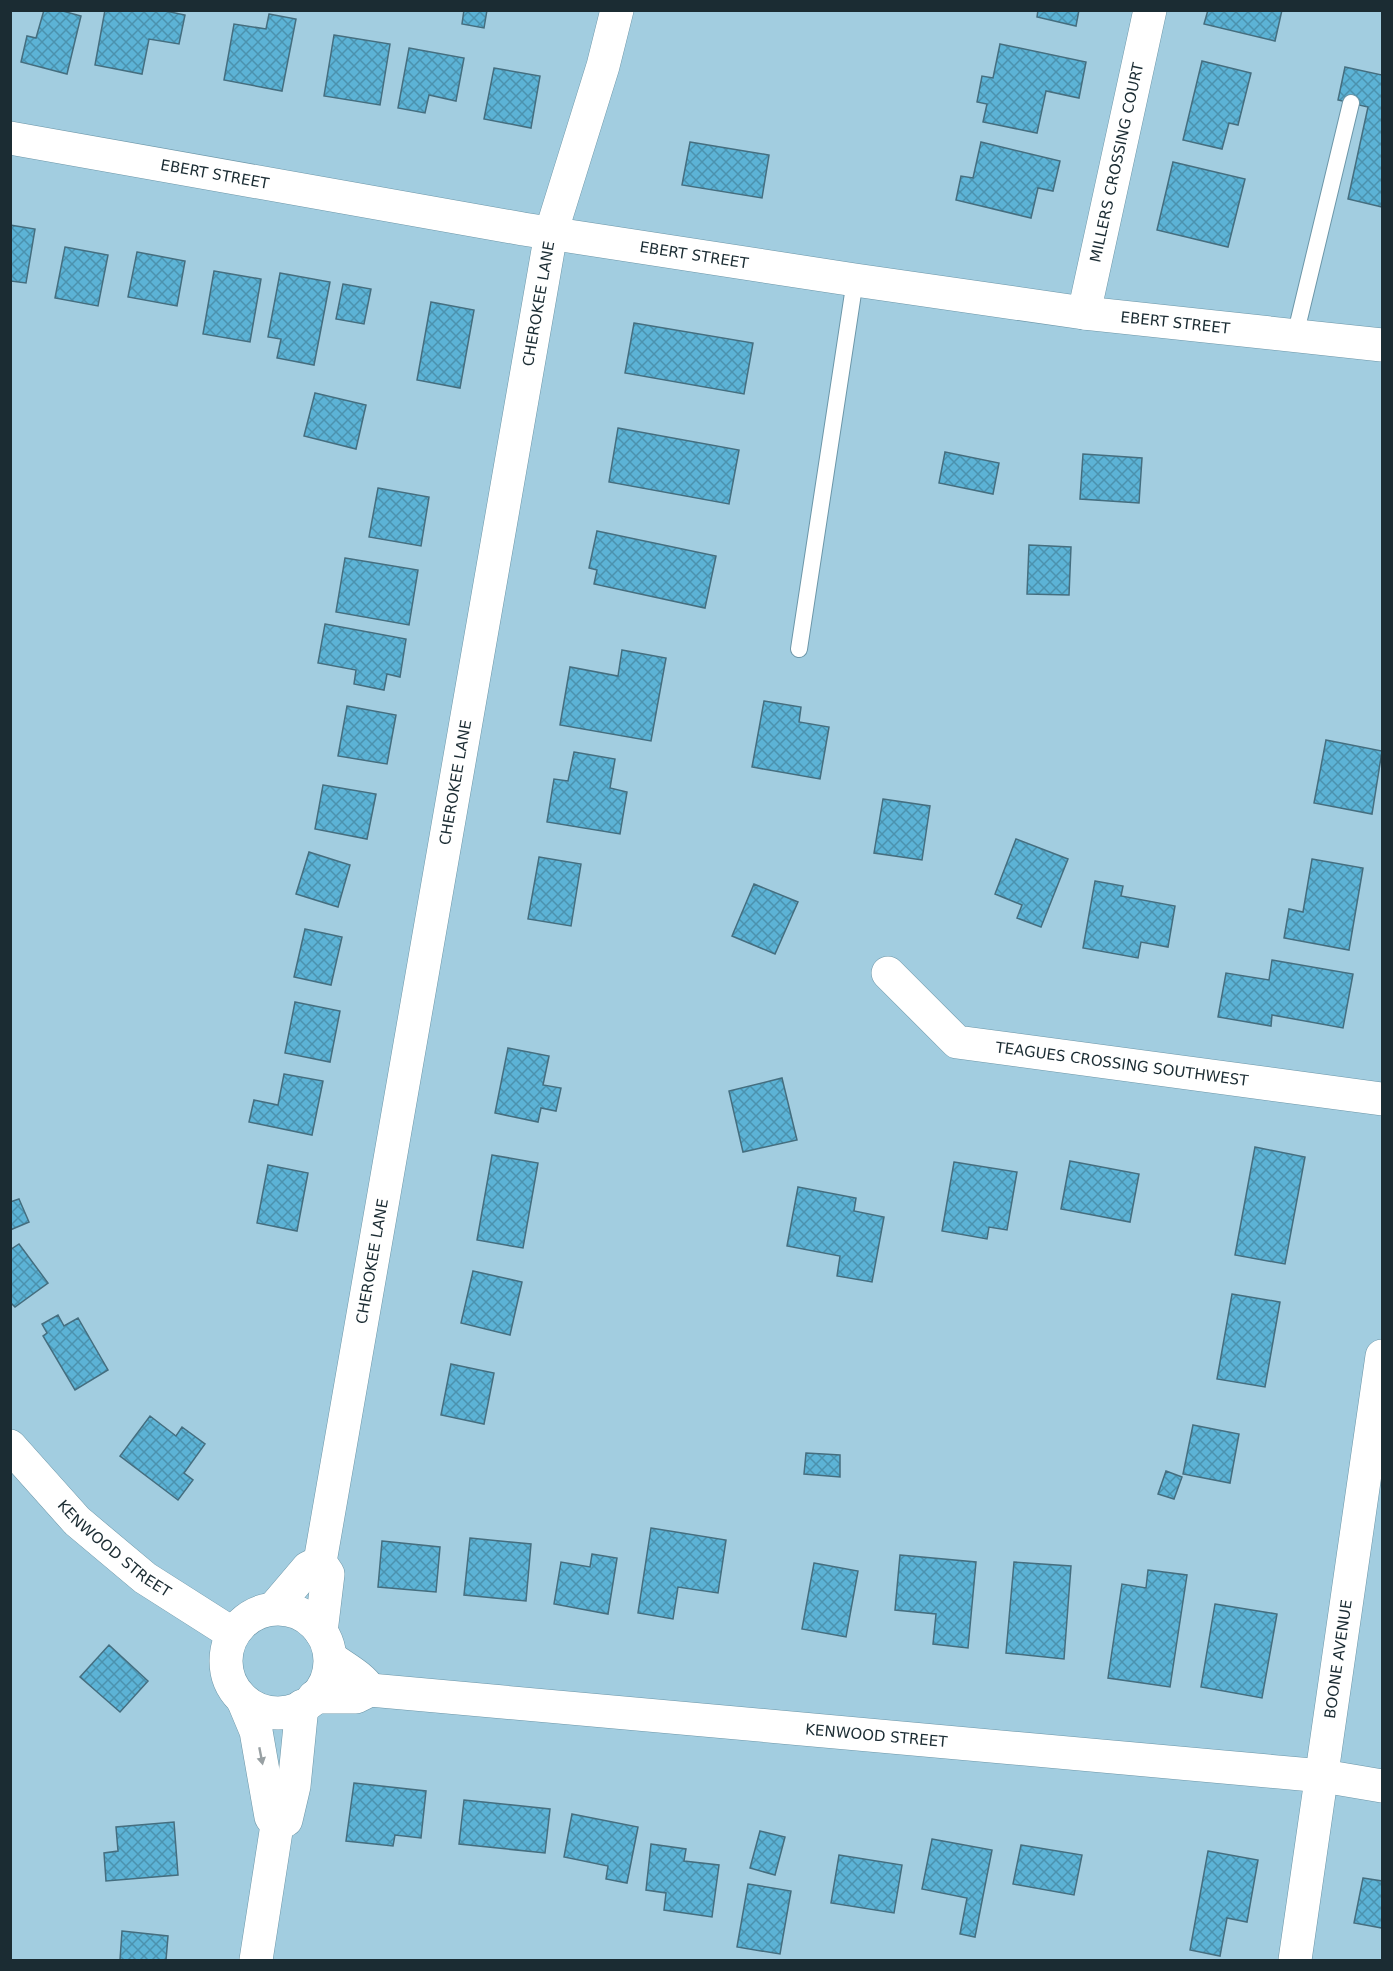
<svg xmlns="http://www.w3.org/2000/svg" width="1393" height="1971" font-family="'DejaVu Sans',sans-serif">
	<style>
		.building { fill: url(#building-cross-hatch); stroke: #456e7f; stroke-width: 1.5 }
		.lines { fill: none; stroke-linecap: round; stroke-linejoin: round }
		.lane-casing { stroke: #6c96a8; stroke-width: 18 }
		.street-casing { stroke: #6c96a8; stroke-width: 34 }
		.secondary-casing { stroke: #6c96a8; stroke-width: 34 }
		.lane { stroke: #fff; stroke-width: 16 }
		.street { stroke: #fff; stroke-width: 33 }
		.secondary { stroke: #fff; stroke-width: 33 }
		.oneway { fill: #98a0a3 }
		.labels { text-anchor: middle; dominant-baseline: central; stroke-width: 4.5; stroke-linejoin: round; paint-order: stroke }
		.street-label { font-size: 15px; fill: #1b2c33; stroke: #afdaee }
	</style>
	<defs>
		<pattern id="building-cross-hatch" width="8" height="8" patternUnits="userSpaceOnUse" patternTransform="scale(1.5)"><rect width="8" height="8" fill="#5cb3d6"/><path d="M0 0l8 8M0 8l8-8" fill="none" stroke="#4b92ae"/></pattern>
	</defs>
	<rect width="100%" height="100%" fill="#a2cde0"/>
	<path class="building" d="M44 10H59L81 16 67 74 21 62 27 36 36 38Z
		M105 10H161L185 15 179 44 149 39 142 74 95 65Z
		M464 10H487L484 28 462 24Z
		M1038 10H1079L1076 26 1037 17Z
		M1208 10H1282L1275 41 1204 24Z
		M269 14 296 19 282 91 224 80 234 24 266 29Z
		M334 35 390 44 380 105 324 96Z
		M1000 44 1086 62 1079 98 1046 91 1037 133 983 122 987 104 977 102 982 76 993 78Z
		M409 48 464 58 456 101 429 95 425 113 398 108Z
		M1202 61 1251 73 1238 125 1229 123 1222 149 1183 140Z
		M1345 67 1382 75V207L1348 199 1368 107 1338 100Z
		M494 68 540 76 531 128 484 119Z
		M690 142 769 155 762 198 682 185Z
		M981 142 1060 161 1053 191 1038 188 1031 218 956 200 961 176 973 178Z
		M1173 162 1245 179 1228 247 1157 230Z
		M10 225 35 229 26 283 11 281 10 283Z
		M65 247 108 255 98 306 55 298Z
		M137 252 185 261 177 306 128 297Z
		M214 271 261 279 250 342 203 334Z
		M280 273 330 282 314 365 277 358 281 339 268 337Z
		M343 284 371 289 364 324 336 319Z
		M431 302 474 310 460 388 417 380Z
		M634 323 753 343 744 394 625 373Z
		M315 393 366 405 356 449 304 436Z
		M618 428 739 450 729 504 609 482Z
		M945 452 999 463 993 494 939 483Z
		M1083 454 1142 458 1139 503 1080 499Z
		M378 488 429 497 421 546 369 537Z
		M597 531 716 556 705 608 594 584 597 570 589 568Z
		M1029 545 1071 547 1069 595 1027 594Z
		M345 558 418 570 409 625 336 612Z
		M325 624 406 639 400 677 387 674 384 690 354 684 356 670 318 663Z
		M622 650 666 658 651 741 560 725 570 667 618 676Z
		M764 701 801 707 799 722 829 727 820 779 752 767Z
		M347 706 396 715 387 764 338 756Z
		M1326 740 1382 751 1372 814 1314 803Z
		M574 752 615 759 610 788 627 792 620 834 547 822 554 779 568 781Z
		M323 785 376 794 367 839 315 829Z
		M883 799 930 806 922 860 874 853Z
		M1016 839 1068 859 1041 927 1017 918 1022 905 995 894Z
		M309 852 350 865 338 907 296 894Z
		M539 857 581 864 571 926 528 919Z
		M1312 859 1363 868 1349 950 1284 938 1289 909 1303 912Z
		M1095 881 1123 886 1121 896 1175 906 1168 947 1141 942 1138 958 1083 948Z
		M754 884 798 902 775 954 732 936Z
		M305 929 342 937 331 985 294 977Z
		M1272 960 1353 974 1343 1028 1272 1015 1271 1026 1218 1017 1226 973 1269 980Z
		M295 1002 340 1011 330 1062 285 1053Z
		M508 1048 549 1056 543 1085 561 1088 556 1111 541 1108 538 1122 495 1113Z
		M284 1074 323 1081 312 1135 249 1122 254 1100 278 1105Z
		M782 1078 797 1140 743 1152 729 1091Z
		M1255 1147 1305 1157 1285 1264 1235 1255Z
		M492 1155 538 1163 523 1248 477 1240Z
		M1070 1161 1139 1174 1130 1222 1061 1209Z
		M954 1162 1017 1172 1007 1230 989 1227 987 1239 942 1231Z
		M268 1165 308 1173 297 1231 257 1223Z
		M798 1187 856 1198 854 1211 884 1217 872 1282 837 1276 840 1256 787 1246Z
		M19 1199 29 1222 10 1230V1202Z
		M19 1244 48 1283 15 1307 10 1302V1250Z
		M473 1271 522 1282 510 1335 461 1323Z
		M1232 1294 1280 1302 1265 1387 1217 1379Z
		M58 1315 64 1326 78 1318 108 1370 75 1390 43 1336 47 1333 42 1324Z
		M451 1364 494 1373 484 1424 441 1415Z
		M150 1416 176 1436 182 1427 205 1444 184 1473 193 1480 178 1500 120 1456Z
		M1193 1425 1239 1434 1230 1483 1183 1474Z
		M806 1453 840 1455V1477L804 1474Z
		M1166 1471 1182 1477 1174 1499 1158 1494Z
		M651 1528 726 1540 718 1593 678 1587 673 1619 638 1613Z
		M470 1538 531 1544 526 1601 464 1595Z
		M382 1541 440 1547 436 1592 378 1587Z
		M592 1554 617 1558 608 1614 554 1604 561 1562 590 1567Z
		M900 1555 976 1562 968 1648 933 1644 936 1614 895 1610Z
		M1014 1562 1071 1566 1064 1659 1006 1653Z
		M814 1563 858 1571 846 1637 802 1629Z
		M1148 1570 1187 1575 1170 1687 1108 1678 1122 1584 1146 1588Z
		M1215 1604 1277 1614 1262 1698 1201 1687Z
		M109 1645 148 1681 120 1712 80 1677Z
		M354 1783 426 1791 421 1838 395 1835 393 1846 346 1841Z
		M464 1800 550 1809 545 1853 459 1844Z
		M572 1814 638 1827 627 1883 606 1879 608 1866 564 1857Z
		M174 1822 178 1875 106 1881 104 1853 118 1851 116 1827Z
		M760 1831 785 1837 775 1875 750 1868Z
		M932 1839 992 1850 975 1937 960 1934 967 1898 922 1889Z
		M651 1844 686 1849 684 1861 719 1865 712 1917 664 1910 666 1893 646 1890Z
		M1021 1845 1082 1855 1074 1895 1013 1884Z
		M1208 1851 1258 1860 1247 1922 1227 1918 1220 1956 1190 1950Z
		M839 1855 902 1865 894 1913 831 1903Z
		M1363 1878 1382 1881V1928L1354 1923Z
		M748 1884 791 1891 780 1954 737 1947Z
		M122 1931 168 1936 166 1960H120Z"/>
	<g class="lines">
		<g class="lane-casing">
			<path id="lane" d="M1295 336 1351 103
				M799 649 855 280"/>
		</g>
		<g class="street-casing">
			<g id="street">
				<path id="s1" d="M1084 313 1150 10"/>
				<path id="s2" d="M888 973 957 1042 1382 1099"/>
				<path id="s3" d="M10 1446 77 1521 145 1578 233 1634"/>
				<path d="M331 1658C344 1668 361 1676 370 1690"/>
				<path id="s4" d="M314 1697H356L370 1690 1323 1776 1382 1786"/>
				<path id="s5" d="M1295 1960 1382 1356"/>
			</g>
		</g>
		<g class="secondary-casing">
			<g id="secondary">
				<path id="s6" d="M10 138 523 229 855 280 1084 313 1382 345"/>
				<path d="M274 1608 308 1568 320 1562"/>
				<circle cx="278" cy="1661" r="52"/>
				<path id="s7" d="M321 1632 328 1574 320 1562 551 233 603 66 617 10"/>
				<path d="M243 1700 256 1731 271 1817 277 1825 256 1960"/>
				<path d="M277 1825 286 1820 294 1786 302 1706"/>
			</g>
		</g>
		<use href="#lane" class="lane"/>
		<use href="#street" class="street"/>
		<use href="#secondary" class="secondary"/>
	</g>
	<defs><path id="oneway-solid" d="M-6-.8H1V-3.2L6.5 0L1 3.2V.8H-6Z" transform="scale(1.5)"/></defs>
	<use class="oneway" href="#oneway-solid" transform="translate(261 1756) rotate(79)"/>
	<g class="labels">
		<g class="street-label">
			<text stroke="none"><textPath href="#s1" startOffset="154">MILLERS CROSSING COURT</textPath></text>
			<text stroke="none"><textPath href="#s6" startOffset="208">EBERT STREET</textPath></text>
			<text stroke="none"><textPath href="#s6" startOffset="694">EBERT STREET</textPath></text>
			<text stroke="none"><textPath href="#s7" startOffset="1350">CHEROKEE LANE</textPath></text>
			<text stroke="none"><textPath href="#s6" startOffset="1180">EBERT STREET</textPath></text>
			<text stroke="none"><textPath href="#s7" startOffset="864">CHEROKEE LANE</textPath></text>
			<text stroke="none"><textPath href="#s2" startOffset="264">TEAGUES CROSSING SOUTHWEST</textPath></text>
			<text stroke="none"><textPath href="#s7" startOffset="378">CHEROKEE LANE</textPath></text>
			<text stroke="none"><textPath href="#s3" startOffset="147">KENWOOD STREET</textPath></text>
			<text stroke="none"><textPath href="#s5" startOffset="304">BOONE AVENUE</textPath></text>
			<text stroke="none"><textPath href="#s4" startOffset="566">KENWOOD STREET</textPath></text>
		</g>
	</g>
	<rect width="1393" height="1971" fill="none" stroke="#1b2c33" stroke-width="24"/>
</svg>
